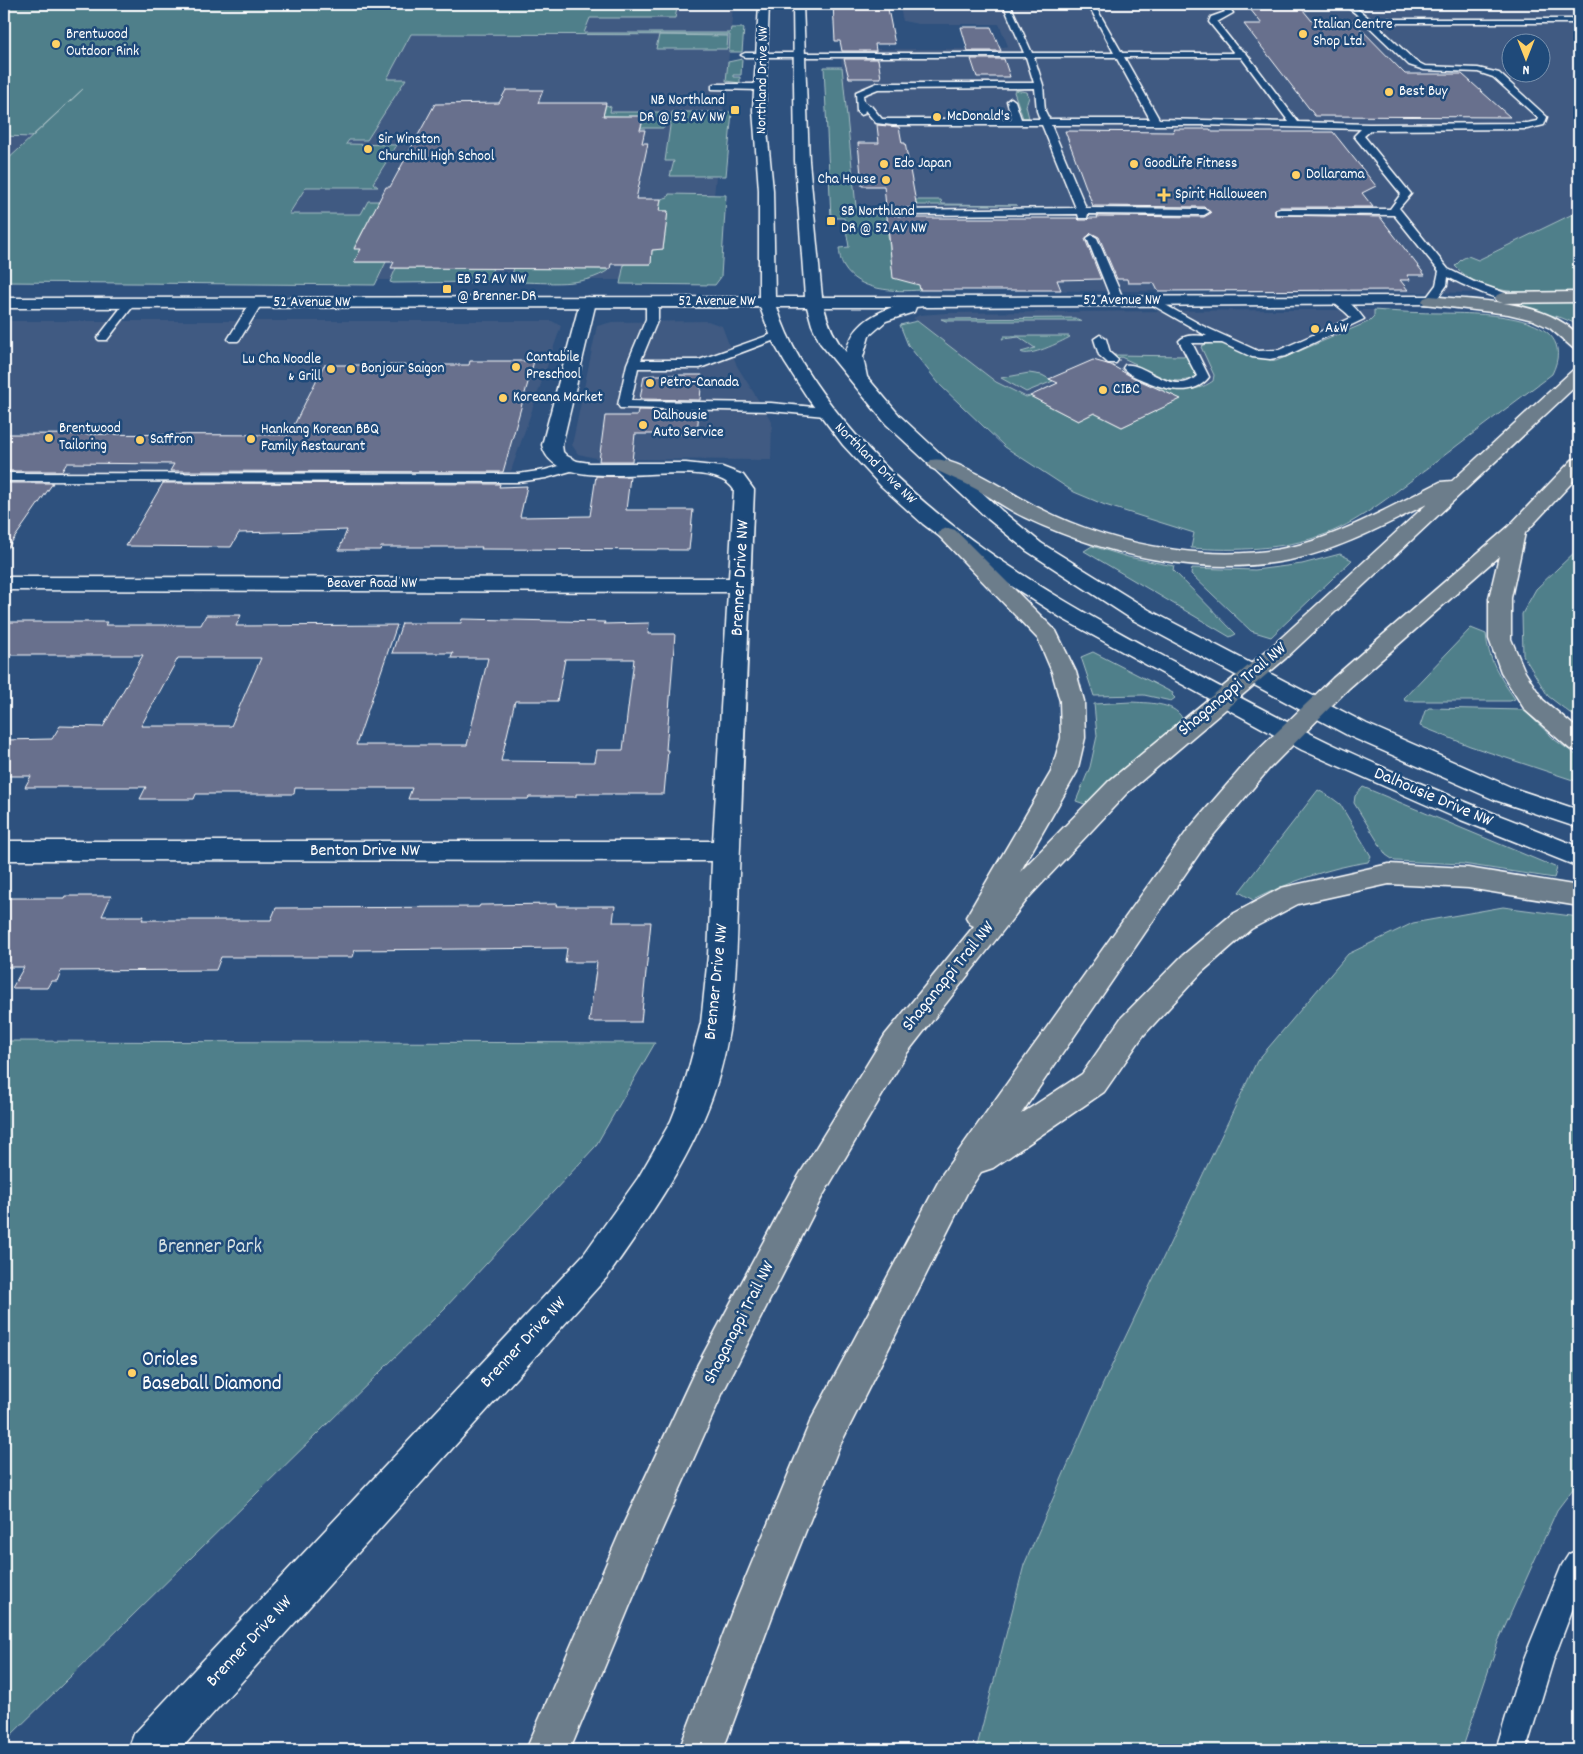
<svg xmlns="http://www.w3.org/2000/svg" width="1583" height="1754" font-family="Dekko,sans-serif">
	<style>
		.built { fill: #3f5a82; fill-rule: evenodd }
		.green { fill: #4f7f8a; stroke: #a7bfc4 }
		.building { fill: #686f8d; stroke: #fff; fill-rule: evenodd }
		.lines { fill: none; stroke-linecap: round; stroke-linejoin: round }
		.lane-casing { stroke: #fff; stroke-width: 3 }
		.street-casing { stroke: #fff; stroke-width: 3 }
		.secondary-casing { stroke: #fff; stroke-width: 3 }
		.primary-casing { stroke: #fff; stroke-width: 3 }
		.lane { fill: #1f4a7a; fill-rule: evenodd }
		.street { fill: #1f4a7a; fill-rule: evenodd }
		.secondary { fill: #1f4a7a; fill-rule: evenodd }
		.primary { fill: #6c7d8b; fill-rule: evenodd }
		.poi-dot { fill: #ffd166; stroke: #1f4a7a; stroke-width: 2 }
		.labels { text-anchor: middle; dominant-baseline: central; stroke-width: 5; stroke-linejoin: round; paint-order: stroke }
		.far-poi-label { font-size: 15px; fill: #fff; stroke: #1f4a7a; text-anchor: start }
		.far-street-label { font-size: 15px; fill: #fff; stroke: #1f4a7a }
		.street-label { font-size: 18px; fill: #fff; stroke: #1f4a7a }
		.near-park-label { font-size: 21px; fill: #d3dfe2; stroke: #1f4a7a }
		.near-poi-label { font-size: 21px; fill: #fff; stroke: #1f4a7a; text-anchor: start }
	</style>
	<rect width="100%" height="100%" fill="#2e517e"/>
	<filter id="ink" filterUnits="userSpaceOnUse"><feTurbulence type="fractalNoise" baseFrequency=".02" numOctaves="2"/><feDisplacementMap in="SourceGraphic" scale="10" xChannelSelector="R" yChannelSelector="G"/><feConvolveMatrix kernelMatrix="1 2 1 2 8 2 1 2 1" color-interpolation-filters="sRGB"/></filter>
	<g filter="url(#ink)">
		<path class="built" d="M315 4H733L731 33H567Z
			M899 4H1579V211L1478 260 1468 256 1457 263 1484 285 1528 293 920 290 919 283 893 275 884 206 856 205 840 49H995L1008 46 999 24H918L903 21ZM1510 42H1540V72H1510Z
			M142 34 731 35 705 280H4V136H31Z
			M1270 310H1374V316L1368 322 1276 361 1264 359 1220 343 1206 344 1201 347 1214 375 1213 381 1194 390 1181 391 1154 385 1181 399 1122 427 1095 413 1078 421 1030 396 1026 397 996 382 913 318 920 315 946 313Z
			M4 321H552L561 326 511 471 4 472Z
			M708 321 722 326 737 366 772 422 771 460 600 459 578 454 572 445 597 326 612 322Z"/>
		<path class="green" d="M4 4H550L549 7 639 5 638 9H677L675 18H590L584 33H730L731 28H744L742 52H729L730 35 411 34 387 79H406L367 140H349L346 144 397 145 373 183 378 187H306L289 214H361L368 201H387L383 210H374L354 248 361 249 354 262H386L375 285 4 282V163L83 89 31 137 4 136Z
			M659 35 728 36 727 49H656Z
			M742 59 741 75H733V77H740V83L726 81 728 62Z
			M824 67H842L856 207 869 208 870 213 879 216 885 211 893 274 919 282 920 290C895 292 858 291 844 267 840 261 840 254 839 248L849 247 844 218H831Z
			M1015 90 1027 92 1029 97 1026 106 1029 118H1023L1014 92Z
			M606 105 611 107 610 112H667L664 128H641L644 117 603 116Z
			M672 112H732L726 176H670L674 161H665Z
			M669 194 726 195 721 277 715 285 620 284 624 264H651L652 250 663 249 668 211H659L661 199 668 197Z
			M906 200H941L942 204 1017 205H906Z
			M1579 211V291C1539 293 1485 299 1455 266L1462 259 1468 256 1478 260Z
			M396 268H493L488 281 486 282 393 283 390 282Z
			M514 268 610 269C583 288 548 282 516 282L510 281Z
			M1579 301V325L1562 318 1521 307 1519 302Z
			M1374 310C1397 312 1420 313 1443 313 1475 314 1583 311 1552 374 1511 405 1469 436 1428 468 1396 491 1363 520 1326 534 1282 550 1237 551 1191 548L1194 533 1105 505 1074 492 1005 447 940 385 908 345 900 325 917 321 996 382 1026 397 1030 396 1078 421 1094 413 1122 427 1180 399 1152 385C1173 389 1193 395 1213 381L1214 375 1201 347 1203 345C1226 337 1253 358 1276 361L1368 322 1374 316Z
			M1075 318 1082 321H946L941 319Z
			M1004 336H1069L1070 337C1061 342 1028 358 1021 352L1035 348 1019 337 1002 339Z
			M1114 355 1188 356 1197 373 1194 378C1171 386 1154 375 1133 366L1136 364 1121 357 1117 358Z
			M1029 373 1042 375 1053 381 1026 392 1001 378Z
			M1092 546 1128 557 1174 566 1173 570 1236 634 1230 637 1084 551Z
			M1579 548V720L1548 696 1523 655 1522 614 1536 589Z
			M1340 554 1352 560 1271 637 1251 631 1191 574 1192 568 1255 570 1302 564Z
			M1471 628 1486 634C1488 659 1500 678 1515 699L1510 701H1405L1404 698Z
			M1093 652 1173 693 1172 695 1175 698 1171 701 1144 695 1094 696 1081 657Z
			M1131 702C1146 703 1174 702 1182 718L1093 807 1076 801 1090 767 1097 736 1094 704Z
			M1429 708 1524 710 1555 740 1579 757V782L1470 746 1420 726 1425 711Z
			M1363 787 1557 868 1554 878 1463 864 1395 861 1386 855 1354 803 1355 796Z
			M1318 790 1332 798 1340 804 1371 856 1368 862C1327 868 1290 882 1253 900L1239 892Z
			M1503 907 1579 917V1481L1557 1510 1498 1642 1462 1750H976L1024 1565 1102 1386 1257 1061 1348 954 1413 923Z
			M4 1041 655 1043 595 1147 445 1308 4 1742Z"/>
		<path class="building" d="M833 4H887L895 44H875L876 51H842L840 41H835Z
			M1246 4H1298L1312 21H1353L1405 74H1462L1510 117 1315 116 1244 24H1262Z
			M961 27H991L1001 51H968Z
			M844 59H878L881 78H849Z
			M971 59H1004L1010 77H977Z
			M506 90H543L538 103H606L603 116H644L640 130H645L642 143H648L636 199H661L659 211H668L663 249 652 250 651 264H611L610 269 391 268 394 262H354L361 249H354L386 187H390L435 104 499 103Z
			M877 125 899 127 902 143H905L917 208H895L894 215 919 218H1077L1079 220H1087L1089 218H1098L1097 216 1204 217 1211 213 1204 207 1093 206 1065 131 1174 132 1173 129H1210L1212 132H1333L1376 186 1362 193 1373 207H1280L1275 209V215L1380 217 1425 275H1407L1410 280H1400L1408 290 1158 291 1154 283H1128L1127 279H1117L1099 237 1091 233 1085 239 1101 279 1057 280 1061 290H920L919 285 893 278 884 186H862L858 143H879Z
			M1093 360 1111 365 1134 378 1181 399 1122 427 1094 413 1078 421 1030 396 1058 383 1049 379Z
			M470 361H534L503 472 170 471 174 464 67 463 62 471H4V434L289 435 324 365H469Z
			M655 375H702L700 400 640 399 644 376Z
			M638 410 699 411 697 434H635L632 461H599L605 416H637Z
			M596 476 630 477 626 510H693L689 550 481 549 482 547H381L380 550H339L347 530 239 533 231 547 126 546 163 483 500 484 499 487 527 486 520 517 590 516Z
			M4 483H53L4 553Z
			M206 615H241L236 626 397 625 356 745H467L488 658H451L453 653H392L402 623H461L462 619 605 622 604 624 649 623 648 634H675L666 750H668L664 794H576V797H529L528 799H408L412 788H295L294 794H196L194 799H140L146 787H25L31 776H4V740L52 739 60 726 103 727 143 655H4V622H107L105 625H201ZM178 658H261L231 726H141ZM565 659H634L623 750H597L595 762 501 761 515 701H557Z
			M65 896H111L102 916H144L142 920H271L276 908 479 907 480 905 557 904 556 906H615L613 922H651L641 1022H589L597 962H565L567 948 355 950 353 957H221L216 970 61 971 57 981H51L47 988H12L24 967H4V898H64Z"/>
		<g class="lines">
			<g class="lane-casing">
				<path id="lane" d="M1003 4H1010L1032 53H1114L1088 4H1094L1122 53H1234L1209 22 1211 17 1225 12 1220 4H1226L1233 13 1217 22 1236 46 1246 53 1298 122 1369 124 1527 123 1537 121 1538 118 1493 77 1478 72 1424 70 1409 65 1355 13 1343 4H1351L1370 19H1579V23H1375L1415 61 1425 66 1478 68 1499 73 1547 117 1544 125 1527 129 1371 130 1364 136 1411 194 1399 208 1448 269 1474 282 1514 296 1516 298 1514 300C1502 303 1460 284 1448 277L1447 285 1434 303H1426L1424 301 1436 285 1439 271 1394 215 1276 214V210L1280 209H1390L1401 194 1354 136 1361 129 1202 125H1051L1086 208 1204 209 1209 212 1204 215 1088 214 1087 218H1079L1078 214 899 215 895 214V210L1076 208 1042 125H892L876 123 865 110 864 114 861 115 857 112 856 92 877 83H1034L1026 57H745L741 55 745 53H1024ZM1034 57H1116L1150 119H1049L1045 111 1043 85ZM1124 57H1241L1289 122 1159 119ZM1035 88 1037 111 1040 119H1021L1015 101 1011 98 1007 101 1012 119H882L871 106 864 102 863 95 878 89Z
					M715 84H761L765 87 761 90 712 89V85Z
					M1092 235 1097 238 1124 301 1122 303 1118 304 1112 301 1087 238Z
					M1153 298 1203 326 1258 351 1279 350 1351 318C1346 311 1338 307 1332 301L1334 299C1347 296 1357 310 1364 319L1286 356 1270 359 1252 357 1222 343H1192L1209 377C1193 398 1164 389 1143 380 1136 377 1128 374 1123 368L1125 365C1144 361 1173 398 1197 376L1179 341C1186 333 1198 336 1207 336L1149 303 1147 301Z
					M652 299 658 302V319L641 360H699L775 333 779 332 785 335 783 337 700 368H638L631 401 771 403 825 408 831 412 825 416 771 411 620 408 618 405 627 364 646 319V302Z
					M130 300 134 301 136 303 134 305 107 340H99L97 338 99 336 126 301Z
					M256 300 262 303 240 339 238 341H230L228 339 250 303Z
					M1100 335 1106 339 1110 353 1118 360 1116 363H1108L1099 355 1094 339Z
					M573 462 578 463 580 466 578 469 546 478 518 482 4 481V473L518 474 545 470Z
					M1579 1550V1592L1553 1661 1526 1750H1496L1523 1661 1562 1565 1569 1554Z"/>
			</g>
			<g class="street-casing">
				<path id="street" d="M1430 296 1436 298 1438 301 1436 304 927 307 921 305 919 302 921 299 927 297Z
					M588 297 594 299 596 302 562 445 563 452 567 456 577 461 590 463H686L722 467 743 475 754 490C749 609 744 728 740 847 736 930 741 1015 713 1095 689 1162 648 1219 608 1276L180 1750H128L134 1734 584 1254 638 1178 671 1121 682 1093 701 1023 708 956 712 861 4 860V841H713L728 592 4 590V577L729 578 734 490C709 448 556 506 542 445L580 302 582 299Z"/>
			</g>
			<g class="secondary-casing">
				<path id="secondary" d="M759 4H769L765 110 773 190 775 297H805L795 161 793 4H803L809 161 822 297H927L933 299 935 302 933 305 916 307 914 312 886 321 869 336 863 357 867 377 900 416 1002 511 1041 543 1149 610 1367 724 1513 788 1579 810V828L1495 800 1349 736 1133 620 1027 551 988 519 886 424 820 343 812 325 807 307H777C788 344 809 376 832 406 920 520 1039 589 1163 656 1224 689 1286 723 1349 752 1424 787 1502 816 1579 847V867L1461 820 1302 750 1063 619 968 558 923 524 881 486 843 445 809 400 785 363 772 340 760 307 4 308V298L759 297V190L753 110ZM824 307H893C870 315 852 327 846 352 834 338 828 324 824 307Z"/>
			</g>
			<g class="primary-casing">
				<path id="primary" d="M1579 292V302L1503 303 1497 301 1495 298 1497 295 1503 293Z
					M1430 296C1480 302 1540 298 1579 335V349L1573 348 1550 328 1533 320 1508 314 1424 304 1422 301 1424 298Z
					M1579 369V383L1286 658 1127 793 1030 896 907 1053 822 1197 724 1390 652 1552 570 1750H526L623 1525 698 1364 798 1177 885 1035 974 926 970 924 966 917 1051 772 1061 738 1060 701 1052 672 1038 639 941 538 938 534 941 530 948 528 955 530 1056 631 1076 672 1084 701 1085 738 1077 772 1020 872 1109 781 1270 648 1427 504C1383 526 1339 550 1290 560 1204 577 1107 556 1028 519 1010 511 993 499 976 489 961 481 946 475 931 468L928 464 931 460C954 454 1014 496 1037 507 1116 548 1230 569 1316 540 1359 525 1400 502 1440 482L1452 481 1573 370Z
					M1579 458V475L1525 533 1511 598V639L1525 672 1543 700 1579 730V751L1570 749 1525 710 1501 672 1489 639V598L1499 556 1349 688 1269 769 1205 845 1021 1114 1082 1074 1121 1018 1182 956 1231 915 1281 888 1389 864 1468 868 1579 886V906L1468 888 1389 884 1298 904 1251 929 1202 972 1143 1036 1104 1092 993 1168 981 1172 967 1193 839 1447 776 1606 723 1750H679L734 1606 810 1422 943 1173 1187 831 1251 757 1333 678 1508 527 1572 460Z"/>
			</g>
			<use href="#lane" class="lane"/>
			<use href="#street" class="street"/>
			<use href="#secondary" class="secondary"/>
			<use href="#primary" class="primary"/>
		</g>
	</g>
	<g class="poi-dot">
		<circle cx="1303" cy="34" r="5"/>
		<circle cx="56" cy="44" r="5"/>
		<circle cx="1389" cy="92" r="5"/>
		<rect x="730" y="105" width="10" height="10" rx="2.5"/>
		<circle cx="937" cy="117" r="5"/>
		<circle cx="368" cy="149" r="5"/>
		<circle cx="884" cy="164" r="5"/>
		<circle cx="1134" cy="164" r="5"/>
		<circle cx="1296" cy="175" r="5"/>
		<circle cx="886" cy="180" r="5"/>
		<path d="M1161.5 187.5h5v5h5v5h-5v5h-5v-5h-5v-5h5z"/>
		<rect x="826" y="216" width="10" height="10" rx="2.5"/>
		<rect x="442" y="284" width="10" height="10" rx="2.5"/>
		<circle cx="1315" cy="329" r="5"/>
		<circle cx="516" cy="367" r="5"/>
		<circle cx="331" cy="369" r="5"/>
		<circle cx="351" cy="369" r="5"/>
		<circle cx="650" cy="383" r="5"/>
		<circle cx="1103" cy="390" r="5"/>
		<circle cx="503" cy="398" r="5"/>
		<circle cx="643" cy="425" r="5"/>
		<circle cx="49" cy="438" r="5"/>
		<circle cx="251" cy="439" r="5"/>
		<circle cx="140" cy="440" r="5"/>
		<circle cx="132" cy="1373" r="5"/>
	</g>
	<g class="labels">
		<g class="far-poi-label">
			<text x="1313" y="25">Italian Centre<tspan x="1313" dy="17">Shop Ltd.</tspan></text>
			<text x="66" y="35">Brentwood<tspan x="66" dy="17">Outdoor Rink</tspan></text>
			<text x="1399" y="92">Best Buy</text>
			<text x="725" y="101" text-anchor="end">NB Northland<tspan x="725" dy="17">DR @ 52 AV NW</tspan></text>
			<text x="947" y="117">McDonald's</text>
			<text x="378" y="140">Sir Winston<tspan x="378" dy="17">Churchill High School</tspan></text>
			<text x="894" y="164">Edo Japan</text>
			<text x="1144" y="164">GoodLife Fitness</text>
			<text x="1306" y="175">Dollarama</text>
			<text x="876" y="180" text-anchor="end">Cha House</text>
			<text x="1175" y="195">Spirit Halloween</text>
			<text x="841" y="212">SB Northland<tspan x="841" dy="17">DR @ 52 AV NW</tspan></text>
			<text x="457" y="280">EB 52 AV NW<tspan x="457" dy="17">@ Brenner DR</tspan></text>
			<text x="1325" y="329">A&amp;W</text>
			<text x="526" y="358">Cantabile<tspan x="526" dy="17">Preschool</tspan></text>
			<text x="321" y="360" text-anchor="end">Lu Cha Noodle<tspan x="321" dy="17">&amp; Grill</tspan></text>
			<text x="361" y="369">Bonjour Saigon</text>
			<text x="660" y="383">Petro-Canada</text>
			<text x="1113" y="390">CIBC</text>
			<text x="513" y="398">Koreana Market</text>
			<text x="653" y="416">Dalhousie<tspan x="653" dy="17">Auto Service</tspan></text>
			<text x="59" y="429">Brentwood<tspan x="59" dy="17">Tailoring</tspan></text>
			<text x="261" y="430">Hankang Korean BBQ<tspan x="261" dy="17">Family Restaurant</tspan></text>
			<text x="150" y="440">Saffron</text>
		</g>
		<g class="far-street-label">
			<text transform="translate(763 80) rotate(-89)">Northland Drive NW</text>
			<text x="1122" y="301">52 Avenue NW</text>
			<text x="717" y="302">52 Avenue NW</text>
			<text x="312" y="303">52 Avenue NW</text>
			<text transform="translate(875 464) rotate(45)">Northland Drive NW</text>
			<text x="372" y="584">Beaver Road NW</text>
		</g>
		<g class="street-label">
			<text transform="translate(741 578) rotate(-87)">Brenner Drive NW</text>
			<text transform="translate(1233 690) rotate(-40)">Shaganappi Trail NW</text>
			<text transform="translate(1433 798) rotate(23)">Dalhousie Drive NW</text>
			<text x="365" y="851">Benton Drive NW</text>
			<text transform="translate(949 977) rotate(-51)">Shaganappi Trail NW</text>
			<text transform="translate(717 982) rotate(-84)">Brenner Drive NW</text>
			<text transform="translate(740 1323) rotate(-63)">Shaganappi Trail NW</text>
			<text transform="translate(524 1343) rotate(-47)">Brenner Drive NW</text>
			<text transform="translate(250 1642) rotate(-47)">Brenner Drive NW</text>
		</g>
		<g class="near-park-label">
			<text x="210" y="1248">Brenner Park</text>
		</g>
		<g class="near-poi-label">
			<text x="142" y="1361">Orioles<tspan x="142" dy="24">Baseball Diamond</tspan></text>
		</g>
	</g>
	<rect width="1583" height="1754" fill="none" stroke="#1f4a7a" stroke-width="20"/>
	<rect x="10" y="10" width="1563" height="1734" fill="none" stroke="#fff" stroke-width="2" filter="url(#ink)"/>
	<g transform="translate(1526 58) rotate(180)"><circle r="24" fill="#1f4a7a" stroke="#7992af"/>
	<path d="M0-4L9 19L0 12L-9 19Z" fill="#ffd166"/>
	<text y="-8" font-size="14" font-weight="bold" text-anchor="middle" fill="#ffffff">N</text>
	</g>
</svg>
